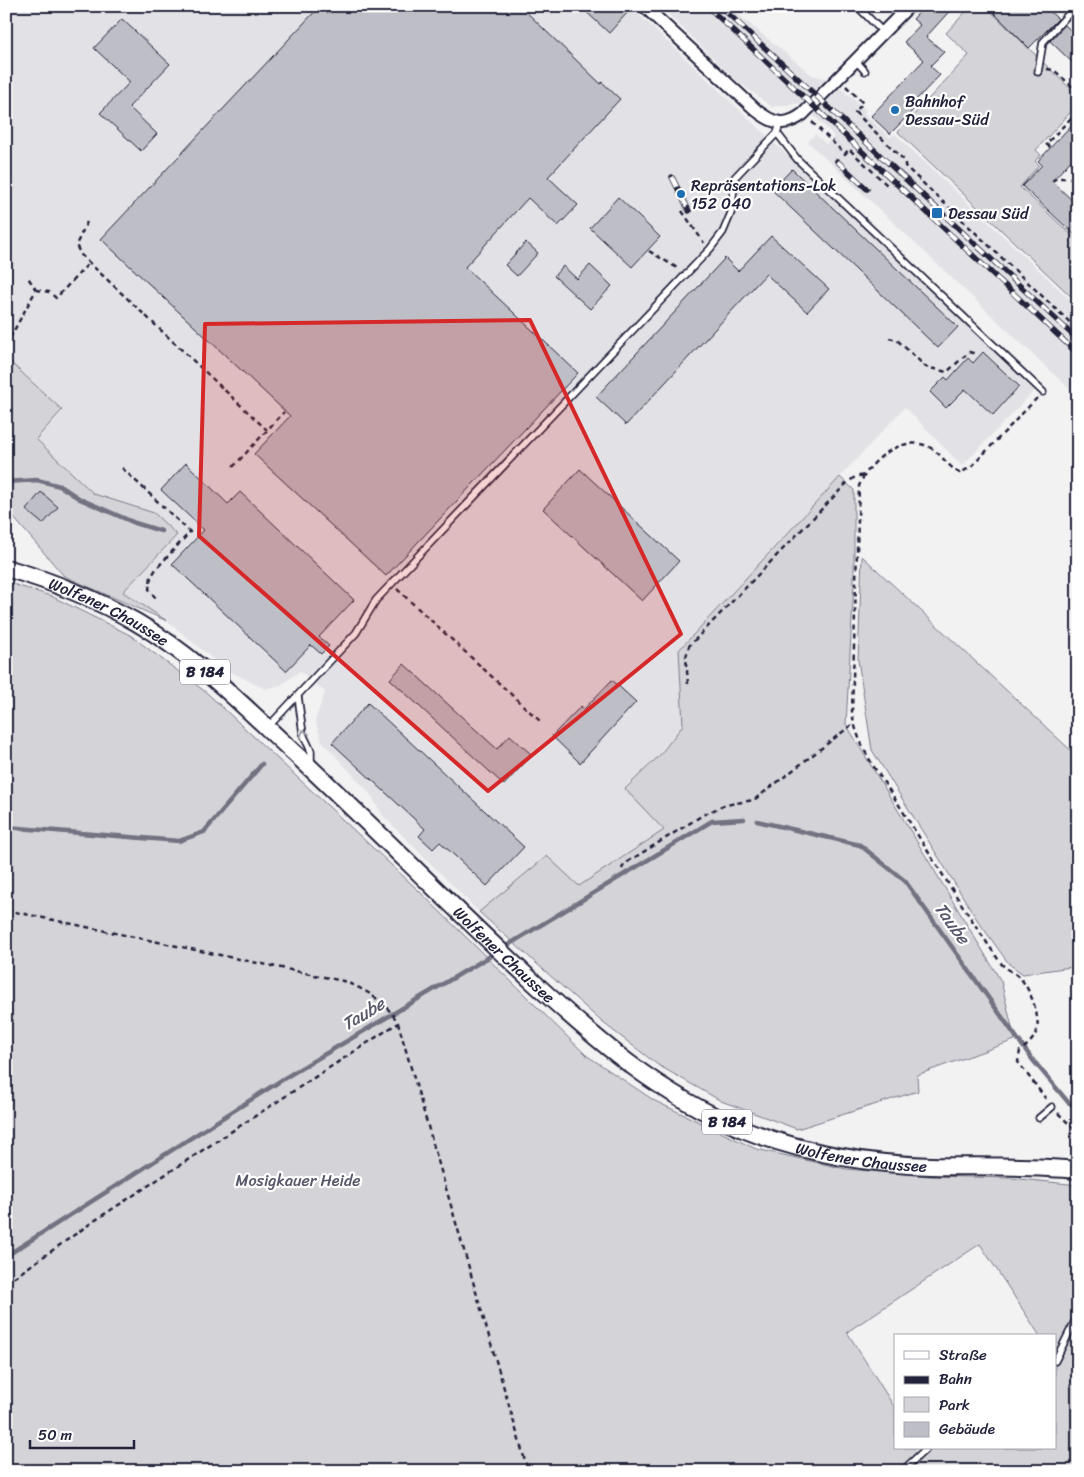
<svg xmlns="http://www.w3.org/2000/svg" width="1084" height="1477" font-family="Sriracha,sans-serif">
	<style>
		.built { fill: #e2e2e6 }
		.green { fill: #d3d3d8; stroke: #7a7a8a; fill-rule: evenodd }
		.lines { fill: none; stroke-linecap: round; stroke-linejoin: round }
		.stream { stroke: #727282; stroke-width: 4.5 }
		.building { fill: #bebec6; stroke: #22223b }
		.service-casing { stroke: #22223b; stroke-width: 9 }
		.minor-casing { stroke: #22223b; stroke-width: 15 }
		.primary-casing { stroke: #22223b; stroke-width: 20 }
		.path { stroke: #22223b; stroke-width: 2.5; stroke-dasharray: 5 4; stroke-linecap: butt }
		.service { stroke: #fff; stroke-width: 5.5 }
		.minor { stroke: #fff; stroke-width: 11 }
		.primary { stroke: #fff; stroke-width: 16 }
		.rail-casing { stroke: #22223b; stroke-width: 5.5 }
		.rail { stroke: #fff; stroke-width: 4; stroke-dasharray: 11; stroke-linecap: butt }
		.oneway { stroke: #9c9ca7 }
		.marked { fill: #d62828; fill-opacity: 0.2; stroke: #d62828; stroke-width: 4; stroke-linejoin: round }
		.poi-dot { fill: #1f6fb2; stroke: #fff; stroke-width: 2 }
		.labels { text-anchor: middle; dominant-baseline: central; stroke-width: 4.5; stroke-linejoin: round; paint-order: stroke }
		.shield { fill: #fff; stroke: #646476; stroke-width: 1 }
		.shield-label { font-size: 15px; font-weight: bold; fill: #22223b }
		.poi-label { font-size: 16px; fill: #22223b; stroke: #fff; text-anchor: start }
		.street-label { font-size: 16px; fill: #22223b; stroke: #fff }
		.park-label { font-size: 16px; fill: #57576a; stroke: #fff }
		.water-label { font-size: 18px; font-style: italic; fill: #58586b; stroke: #fff }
	</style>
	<rect width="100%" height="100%" fill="#f2f2f3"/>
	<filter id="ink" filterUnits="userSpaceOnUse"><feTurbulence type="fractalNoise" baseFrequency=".02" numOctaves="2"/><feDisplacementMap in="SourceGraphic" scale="10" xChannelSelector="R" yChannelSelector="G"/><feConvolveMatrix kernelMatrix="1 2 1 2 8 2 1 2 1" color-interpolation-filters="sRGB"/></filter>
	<g filter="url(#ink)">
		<path class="built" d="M6 6H630L1035 390 962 466 905 407 679 650 684 725 660 755 664 830 579 886 497 899 479 912 383 816 371 795 322 741 315 720 325 692 300 671 281 685 265 689 225 669 167 621 123 593 177 535 154 513 94 494 35 439 62 410 6 358Z
			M660 6H728L812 75 831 80 866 110 864 113 890 137 895 134 1078 307V397L808 142 815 134 826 144 834 136 801 103 772 107 736 80Z"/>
		<path class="green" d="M971 6H985L1078 96V104L1036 150 1041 155 1035 161 1039 165 1020 187 1078 241V303L898 132 969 55 946 33Z
			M6 358 62 410 36 439 94 494 154 513 177 535 123 592 167 621 64 576 8 511Z
			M840 477 854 490V583L846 724 1001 981 1015 1040 917 1075 918 1091 797 1129 721 1101 658 1065 602 1022 479 912 547 856 579 886 664 830 625 789 660 755 683 725 679 650Z
			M862 556 1078 757V966L1023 974 1009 964 978 921 872 750 858 660Z
			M6 582 51 596 130 635 207 693 418 890 586 1055 655 1101 756 1149 846 1169 929 1176 1011 1178 1078 1185V1471H6ZM980 1244 1040 1336H1055V1448H895V1408L847 1332Z"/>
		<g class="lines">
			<path class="stream" d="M6 471 11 481
				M6 482 37 480 60 486 80 499 135 523 161 531
				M757 821 860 845 905 881 1032 1059 1068 1102 1078 1108
				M6 827 179 841 204 832 262 764
				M503 948 712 821 744 819
				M6 1256 288 1076 497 952"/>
		</g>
		<path class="building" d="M320 6H520L601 84 602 82 620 99 548 177 578 205 558 226 528 198 465 267 578 373 386 576 254 454 290 416 101 239Z
			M580 6H621L628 12 609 33Z
			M925 6H954L926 37 944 52 930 66 940 75 915 101 919 104 890 134 871 116 924 60 904 42 920 25 913 19Z
			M987 6H1044L1058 19 1029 48Z
			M122 19 170 64 129 107 157 134 141 151 100 113 130 82 94 48Z
			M1065 25 1078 37V68L1050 41Z
			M1078 118V153L1052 181 1078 206V238L1022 186 1042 165 1038 161Z
			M792 169 958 327 938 348 772 190Z
			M618 197 660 237 632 267 590 228Z
			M771 236 829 289 807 312 766 274 626 425 596 397 725 258 738 271Z
			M526 242 538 253 517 276 505 265Z
			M590 265 612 286 590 309 554 276 563 266 577 279Z
			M983 352 1019 386 993 415 965 389 946 408 930 392 945 377 948 380 968 358 973 363Z
			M186 463 228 504 240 492 354 600 319 637 329 646 321 654 311 645 286 671 172 564 204 530 161 490Z
			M580 469 679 561 642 601 543 509Z
			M41 492 58 507 43 524 26 510Z
			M404 664 497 749 510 735 532 755 504 785 390 679Z
			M612 680 636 702 580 763 552 736 581 706 584 709Z
			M368 703 524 847 487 886 440 842 433 849 419 836 425 829 332 743Z"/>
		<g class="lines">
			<g class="service-casing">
				<path id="service" d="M857 6 884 33
					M856 61 865 71
					M1038 72 1043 42 1073 9
					M777 133 797 159 1043 392
					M298 696 303 734 311 751V765
					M268 727 356 633 376 600 710 249 723 232 731 213 735 177 777 133 780 124
					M1039 1118 1052 1107
					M1055 1361 1078 1315
					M902 1471 927 1448"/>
			</g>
			<g class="minor-casing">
				<path id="minor" d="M644 6 756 110C772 123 785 128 803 114L909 6
					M1069 6 1078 14"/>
			</g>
			<g class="primary-casing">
				<g id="primary">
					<path id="s1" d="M6 568C51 581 96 599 136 622 199 658 250 713 303 761 380 833 453 908 530 979 595 1039 659 1095 743 1129 803 1153 866 1164 931 1166 980 1167 1029 1165 1078 1170"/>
				</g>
			</g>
			<path class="path" d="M1047 69 1054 70 1078 92
				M846 86 863 103 855 112 905 161V166L1078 330
				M812 122 845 154 849 149 887 185
				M1050 147 1046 144 1078 111
				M1052 181 1057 178H1078
				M1077 205 1078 200
				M682 211 704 243
				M87 222 76 245 81 255 267 430
				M649 251 679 269
				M36 290 49 292 56 298 89 263
				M10 338 36 290 27 276
				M889 338 897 340 926 367 947 372 969 352 977 354
				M1037 398 971 467 960 473C947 467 940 451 927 446 899 435 869 462 859 486L852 711C856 746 881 777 899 805 932 858 965 911 1000 962 1005 969 1012 971 1018 976 1028 985 1035 1004 1037 1017 1040 1033 1032 1042 1020 1051L1018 1062 1046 1099
				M233 467 284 412
				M122 468 190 532 156 569 151 577 149 589 157 600
				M397 589 540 721
				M688 684 686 657 689 646 847 483 855 477 864 475
				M622 869 624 864 703 815 725 805 754 800 853 724
				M6 910 343 981C367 990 385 1001 398 1023L528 1471
				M1058 1113 1078 1133
				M6 1283 94 1221 398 1023"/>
			<use href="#service" class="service"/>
			<use href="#minor" class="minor"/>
			<use href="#primary" class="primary"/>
			<g class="rail-casing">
				<path id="rail" d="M707 6 1078 354
					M720 6 1078 340
					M837 161 867 189
					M672 177 689 211"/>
			</g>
			<use href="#rail" class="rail"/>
		</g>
		<defs><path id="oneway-chevron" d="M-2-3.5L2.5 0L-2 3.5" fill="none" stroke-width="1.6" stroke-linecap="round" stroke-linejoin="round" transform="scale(1.25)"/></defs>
		<use class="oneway" href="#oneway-chevron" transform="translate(304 733) rotate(-107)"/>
	</g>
	<path class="marked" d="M530 320 681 634 488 791 199 536 205 324Z"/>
	<g class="poi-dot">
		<circle cx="895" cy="110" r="5"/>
		<circle cx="681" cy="194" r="5"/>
		<rect x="931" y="207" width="12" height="12" rx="2.5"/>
	</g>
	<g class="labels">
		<g class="shield">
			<rect x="180" y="659.5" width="50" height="25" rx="4"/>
			<rect x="702" y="1109.5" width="50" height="25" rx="4"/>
		</g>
		<g class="shield-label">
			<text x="205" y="672">B 184</text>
			<text x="727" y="1122">B 184</text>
		</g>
		<g class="poi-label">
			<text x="905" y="101">Bahnhof<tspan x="905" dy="18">Dessau-Süd</tspan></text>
			<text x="691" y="185">Repräsentations-Lok<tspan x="691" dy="18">152 040</tspan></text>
			<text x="948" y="213">Dessau Süd</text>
		</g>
		<g class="street-label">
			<text stroke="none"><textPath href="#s1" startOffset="112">Wolfener Chaussee</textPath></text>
			<text stroke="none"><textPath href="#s1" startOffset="638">Wolfener Chaussee</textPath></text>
			<text stroke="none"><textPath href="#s1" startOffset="1058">Wolfener Chaussee</textPath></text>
		</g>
		<g class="park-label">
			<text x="298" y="1180">Mosigkauer Heide</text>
		</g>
		<g class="water-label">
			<text transform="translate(952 923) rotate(54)">Taube</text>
			<text transform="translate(363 1014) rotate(-31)">Taube</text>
		</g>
	</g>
	<rect width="1084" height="1477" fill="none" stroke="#fff" stroke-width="25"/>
	<rect x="12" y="12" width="1059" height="1452" fill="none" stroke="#22223b" stroke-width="2" filter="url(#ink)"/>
	<rect x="894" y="1334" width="162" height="115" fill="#ffffff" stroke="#a7a7b1"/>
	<rect x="904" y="1351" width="25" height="8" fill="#ffffff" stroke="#a7a7b1"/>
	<text x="939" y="1360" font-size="15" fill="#22223b">Straße</text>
	<rect x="904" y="1376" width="25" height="8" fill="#22223b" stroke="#a7a7b1"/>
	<text x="939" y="1384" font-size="15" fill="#22223b">Bahn</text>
	<rect x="904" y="1397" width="25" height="15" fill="#d3d3d8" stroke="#a7a7b1"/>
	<text x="939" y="1410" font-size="15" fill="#22223b">Park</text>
	<rect x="904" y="1422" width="25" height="15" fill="#bebec6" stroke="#a7a7b1"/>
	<text x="939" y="1434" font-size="15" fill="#22223b">Gebäude</text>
	<path d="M30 1440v8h104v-8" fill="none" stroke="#22223b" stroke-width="2.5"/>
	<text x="38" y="1440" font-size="15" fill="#22223b" stroke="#ffffff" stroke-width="4" paint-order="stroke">50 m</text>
</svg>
